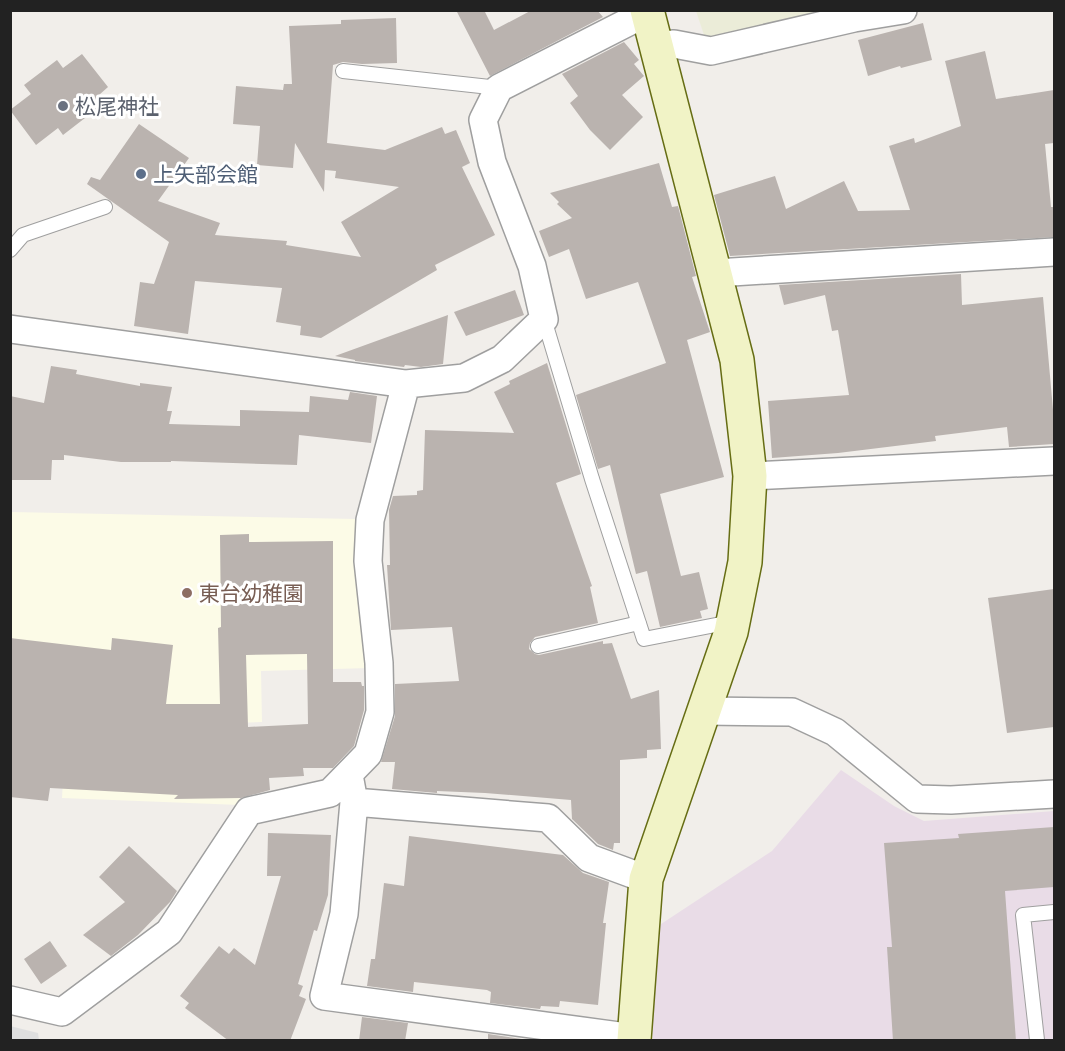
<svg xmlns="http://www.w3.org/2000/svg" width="1065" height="1051" font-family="Rubik,'Noto Sans JP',sans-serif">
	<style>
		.residential { fill: #dfdfdf }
		.industrial { fill: #e9dce7 }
		.education { fill: #fcfbe7 }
		.farmland { fill: #ebecd8 }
		.building { fill: #bab3af; fill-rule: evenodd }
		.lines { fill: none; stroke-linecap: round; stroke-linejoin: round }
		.lane-casing { stroke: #9f9f9f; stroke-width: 16 }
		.street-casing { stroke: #9f9f9f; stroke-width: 30 }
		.secondary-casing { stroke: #666d14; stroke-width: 36 }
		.lane { stroke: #fff; stroke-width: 14 }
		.street { stroke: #fff; stroke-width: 27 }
		.secondary { stroke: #f1f3c6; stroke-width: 33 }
		.worship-dot { fill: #6b7280; stroke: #fff; stroke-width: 2 }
		.service-dot { fill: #5c6f8a; stroke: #fff; stroke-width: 2 }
		.education-dot { fill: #8d6e63; stroke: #fff; stroke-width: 2 }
		.labels { text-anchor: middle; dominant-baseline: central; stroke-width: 6; stroke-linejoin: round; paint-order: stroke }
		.worship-label { font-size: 21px; fill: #5b616d; stroke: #fff; text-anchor: start }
		.service-label { font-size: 21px; fill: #4e5e75; stroke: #fff; text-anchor: start }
		.education-label { font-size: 21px; fill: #785e54; stroke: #fff; text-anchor: start }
	</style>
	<rect width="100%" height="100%" fill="#f1eeea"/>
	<path class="residential" d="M10 1026 38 1033 39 1040H11Z"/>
	<path class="industrial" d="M841 770 894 806 924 821 1054 811V1040H653L651 991 655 928 772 851Z"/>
	<path class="education" d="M11 512 356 519 370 668 261 671 262 722 236 723 240 805 62 798 67 713 11 707Z"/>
	<path class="farmland" d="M696 11H863L722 40 705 38Z"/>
	<path class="building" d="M456 10H484L494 30 532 10H597L603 17 490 76Z
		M396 18 397 63 362 64 343 62 333 65 327 143 385 150 442 127 445 134 456 130 470 163 462 167 495 235 435 265 437 270 321 338 300 335 301 326 276 322 282 288 195 281 188 334 134 326 140 282 154 284 169 242 87 184 91 177 100 180 139 124 189 158 158 201 220 223 215 235 287 241 286 245 361 257 341 222 399 187 335 178 336 171 325 170 324 192 295 143 293 168 257 165 260 126 233 124 236 86 283 90 284 84H292L289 26 341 24V20Z
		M923 23 932 60 901 68 900 66 868 76 858 40Z
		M624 42 639 60 634 64 644 76 622 95 643 117 610 150 590 130 570 103 578 96 562 74Z
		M985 51 996 99 1054 90V143L1045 144 1051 207H1054V237L730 256 714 195 775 176 786 209 844 181 858 211 910 210 889 146 914 138 915 143 961 126 945 61Z
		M82 54 108 87 99 95 107 101 63 135 58 128 36 145 10 110 31 94 24 85 57 60 63 68Z
		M659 163 672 207 678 206 696 276 692 277 710 332 687 340 724 477 660 494 681 576 699 572 708 609 700 611 702 618 660 627 647 571 636 574 610 465 598 469 576 395 666 363 638 282 586 299 569 249 549 257 539 231 572 218 557 204 559 202 550 193Z
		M961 274 962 305 1043 297 1054 421V444L1009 447 1007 427 935 436 936 441 838 453 772 458 768 401 849 395 838 330 832 331 825 295 784 305 779 285Z
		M515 290 524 315 466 336 454 312Z
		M448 315 443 364 421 367 405 365 404 367 355 361V360L335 356Z
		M547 363 581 474 556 483 592 586 590 587 598 623 535 637 530 643 529 649 535 654 539 655 603 641V644L612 643 631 699 659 690 661 749 647 750V758L620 760V843H614L613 850 598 844 572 819 571 800 485 793 437 791V793L392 789 395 762H381L395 716V684L459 681 452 627 391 630 387 565H390L389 510 393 496 417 495V491L423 490 425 430 514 433 494 392 510 384 509 381Z
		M51 366 77 370 76 374 140 386V383L172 387 167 411H172L169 424 240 426V410L309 412 310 396 348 400 350 392 377 396 371 443 299 435 297 465 171 461V462H121L64 455V460H52L51 480H10V396L44 403Z
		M249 534V542L333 541V682H361L362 686H364V710L354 746 333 768H303L304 776 269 778 270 790 241 798 174 799 178 795 50 788 48 801 10 797V638L111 650 112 638 173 645 166 704H220L218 628 221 627 220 535ZM307 654 308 724 248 727 246 655Z
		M1054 589V727L1007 733 988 598Z
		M1054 827V887L1005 891 1016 1041H893L887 947H892L884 843 959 838 958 834Z
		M268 833 331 835 328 895 317 931 314 930 298 984 303 986 299 996 306 999 290 1041H229L185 1008 189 1003 180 996 219 946 229 954 234 948 255 965 281 876H267Z
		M409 836 563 855 583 873 609 882 603 923H606L598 1005 560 1001 559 1007 541 1006 540 1009 490 1003 491 992 487 990 414 982 413 992 367 986 371 959H375L384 883 404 886Z
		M129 846 177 891 170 902 138 935 111 956 83 935 125 902 99 877Z
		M50 941 67 966 41 984 24 959Z
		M362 1017 408 1023 405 1041H359Z
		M488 1034 535 1041H488Z"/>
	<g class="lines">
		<g class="lane-casing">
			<path id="lane" d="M343 71 499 88
				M10 250 23 235 105 207
				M544 319 592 479 644 639 731 622
				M538 646 639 623
				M1037 1040 1023 915 1054 912"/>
		</g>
		<g class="street-casing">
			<path id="street" d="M656 46 674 44 711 51 854 18 903 10
				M716 273 1054 252
				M10 329 406 384 464 378 502 359 544 319 532 266 492 162 483 120 499 88 648 12
				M750 476 1054 461
				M704 711 792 712 835 732 917 799 951 800 1054 794
				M349 775 354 802 344 914 324 996 634 1038
				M354 802 548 818 589 858 646 879
				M10 1000 62 1012 169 932 249 811 330 793 368 754 380 712 379 663 368 561 370 520 406 384"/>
		</g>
		<g class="secondary-casing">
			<path id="secondary" d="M634 1040 646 879 731 632 745 562 750 476 737 360 647 10"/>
		</g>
		<use href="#lane" class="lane"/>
		<use href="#street" class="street"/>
		<use href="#secondary" class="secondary"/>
	</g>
	<circle class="worship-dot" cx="63" cy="106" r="6"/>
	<circle class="service-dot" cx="141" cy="174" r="6"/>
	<circle class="education-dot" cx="187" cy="593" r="6"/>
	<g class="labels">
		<g class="worship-label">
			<text x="75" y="106">松尾神社</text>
		</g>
		<g class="service-label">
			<text x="153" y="174">上矢部会館</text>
		</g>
		<g class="education-label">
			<text x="199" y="593">東台幼稚園</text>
		</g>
	</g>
	<rect width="1065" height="1051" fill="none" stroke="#222222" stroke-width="24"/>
</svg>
